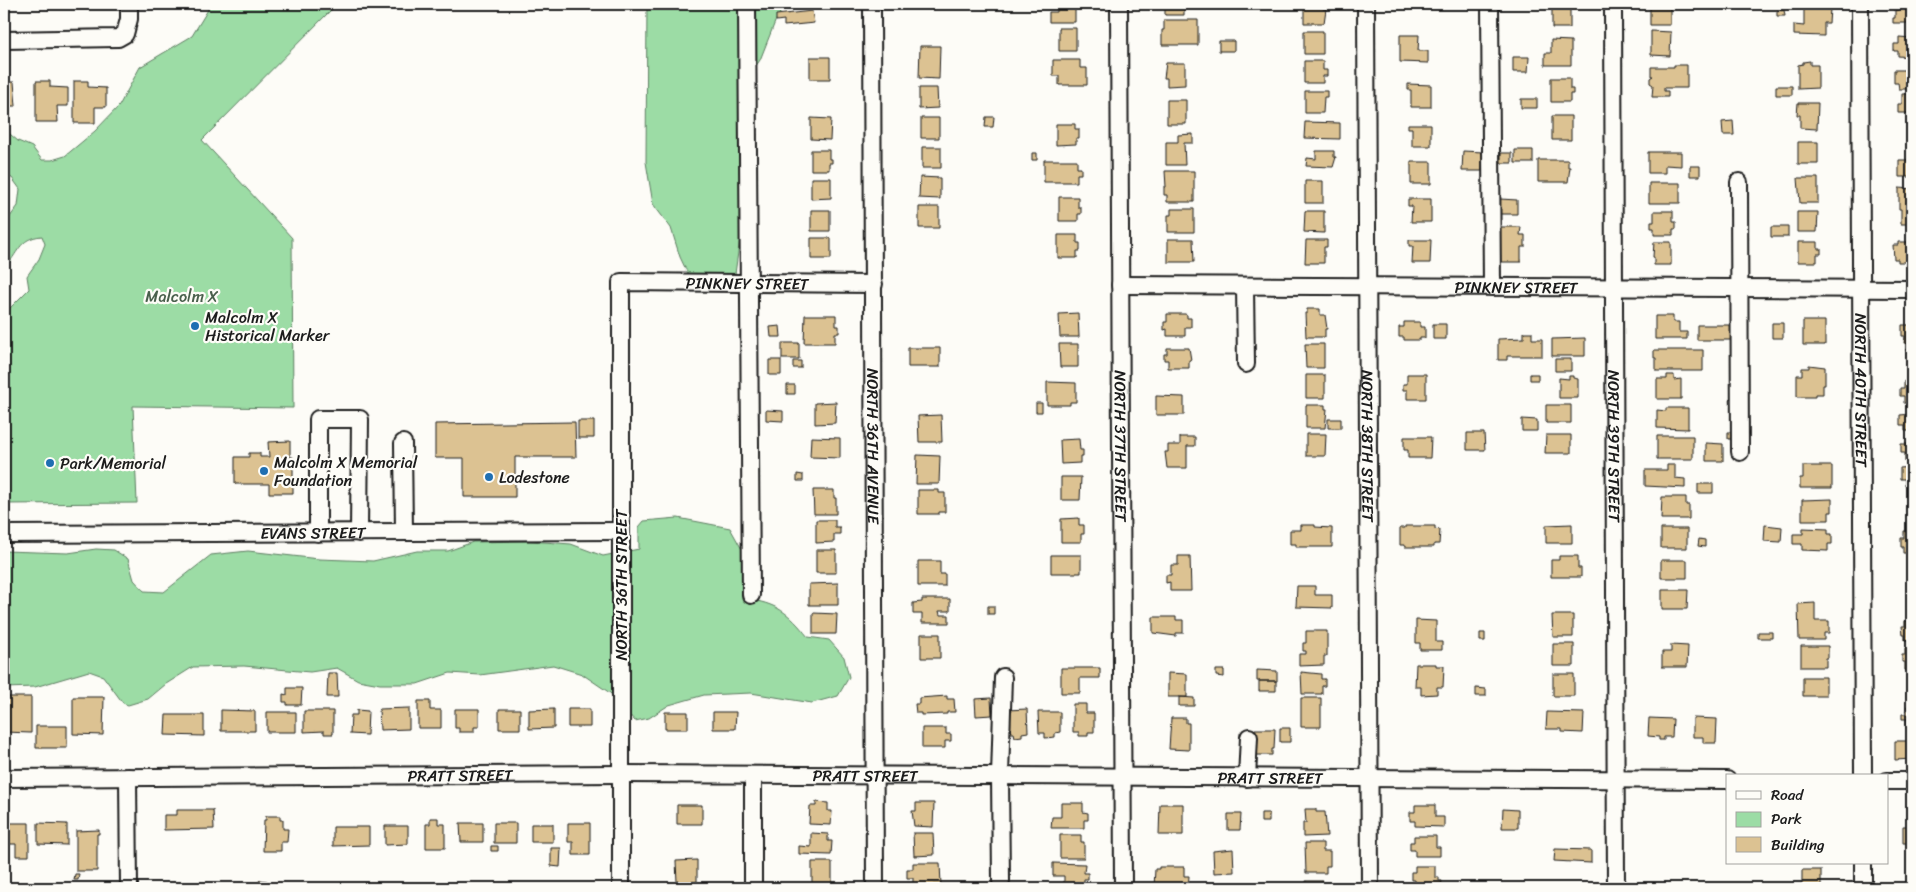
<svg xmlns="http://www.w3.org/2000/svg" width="1916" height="892" font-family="Sriracha,sans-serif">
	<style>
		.green { fill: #9cdca5; stroke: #5c7c60 }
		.building { fill: #dcc292; stroke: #1c1c1c }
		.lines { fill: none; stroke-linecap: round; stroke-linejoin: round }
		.minor-casing { stroke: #1c1c1c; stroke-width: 20 }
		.minor { stroke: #fdfcf7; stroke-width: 16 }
		.poi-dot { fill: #1f6fb2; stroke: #fdfcf7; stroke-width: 2 }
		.labels { text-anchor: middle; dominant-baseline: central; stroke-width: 4.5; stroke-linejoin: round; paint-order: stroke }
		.street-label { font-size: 16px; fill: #1c1c1c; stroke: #fdfcf7 }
		.park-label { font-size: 16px; fill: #495f4c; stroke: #fdfcf7 }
		.poi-label { font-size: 16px; fill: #1c1c1c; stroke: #fdfcf7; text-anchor: start }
	</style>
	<rect width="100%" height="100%" fill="#fdfcf7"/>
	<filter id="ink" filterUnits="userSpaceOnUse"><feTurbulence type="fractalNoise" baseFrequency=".02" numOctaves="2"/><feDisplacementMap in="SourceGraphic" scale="10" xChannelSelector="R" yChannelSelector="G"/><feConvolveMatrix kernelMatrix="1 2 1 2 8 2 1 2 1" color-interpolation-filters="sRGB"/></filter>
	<g filter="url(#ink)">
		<path class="green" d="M209 4H337L202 140 292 238 293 408 133 406 137 503 4 504V314L29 289 27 276 39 259 45 244 42 236C18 238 19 254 4 268V225L18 206 20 189 12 178 4 176V129L18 141 32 147 42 160H52L65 156 95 131 119 106 140 67 192 36 209 8Z
			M647 4H785L775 22 760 60 741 88 742 223 735 274 706 279 688 274 680 257 671 228 653 204 646 162Z
			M678 518 730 528 744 553 745 599C777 603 789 613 808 637L829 640 844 657 849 677 838 696 812 703 751 693 704 695 669 705 649 718 635 721 610 693 582 674 553 665 480 675 450 673 417 684H380L358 680 337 668 310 672 244 666 193 667 166 684 148 699 128 705 123 703 103 676 89 671 35 687 4 688V551L68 553 96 549 114 550 128 559 134 580 144 591 164 592 211 555 248 551 319 559 373 561 417 551H448L473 542 530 541 571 544 603 556 639 549V527L644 521Z"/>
		<path class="building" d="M1057 4H1075V22H1049V12H1057Z
			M1162 4H1184V15H1165V8H1162Z
			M1304 4H1323V9H1326L1324 23H1304Z
			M1552 4H1570V28H1552Z
			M1650 4H1670V25H1650Z
			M1899 4H1912V23H1893V18H1895V10H1899Z
			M1804 7 1830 9 1829 23H1824V36L1794 35V25L1804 26Z
			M1784 10 1785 16H1777V11Z
			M812 11 814 23 784 26V20L776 21V15Z
			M1164 20H1198V45H1162V30H1164Z
			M1059 28H1076V51H1059Z
			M1304 31H1323V54H1304Z
			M1651 31 1671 32 1670 56 1651 55Z
			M1400 35H1419L1418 51H1428V63L1400 62Z
			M1899 37 1912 38V57L1898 56V51H1894V44H1899Z
			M1551 40 1571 41V65H1545V53H1551Z
			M1219 41H1234V51H1219Z
			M920 46H940L939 79 919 78Z
			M810 57H830V79H810Z
			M1513 57H1529L1528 72H1513Z
			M1053 60H1080V68H1087V85H1059V76H1053Z
			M1304 61H1323V70H1327V76H1323V83H1304Z
			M1810 61V65H1818V88L1798 89V65L1803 64V62Z
			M1166 63H1185V85L1167 86V78H1164Z
			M1674 65H1687V88H1664V91H1668V97H1652L1653 85 1650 83V78L1653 76H1651V67H1674Z
			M1894 70H1912V89H1899L1898 83H1894Z
			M1551 78H1570V89H1573V94H1570V102H1551Z
			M36 81H50V87L68 88V106H57L58 122H36Z
			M74 81H88V87L106 88V107H95V123H74Z
			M4 82H14L16 106H4Z
			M1408 84 1431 85V107H1411V90H1408Z
			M1776 86H1792V95H1776Z
			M919 88H937L938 108 919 109Z
			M1305 91H1327V97H1324L1323 113H1305Z
			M1902 94H1912V113H1898V104H1902Z
			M1521 99H1537V108H1521Z
			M1167 100H1186V124H1167Z
			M1798 103H1818L1817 129 1800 128V115H1797Z
			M1552 116H1571V140H1552Z
			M986 117H994L993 127H985Z
			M811 118 831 119 830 140 811 139Z
			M921 118H939V138H921Z
			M1733 121 1734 135H1723L1722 122Z
			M1305 122 1340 123V139L1304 138Z
			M1056 124H1075V129H1079V138H1076V144L1056 145Z
			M1408 124H1431V146H1412V128H1408Z
			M1193 134V143H1184L1185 165H1166V142H1178V135Z
			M1798 142H1818V164H1798Z
			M922 147H941V168H922Z
			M811 150H829V159H832V163H829V170H811Z
			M1515 150H1533V163H1515Z
			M1316 151H1334V157H1336L1333 167 1306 166 1307 158 1316 159Z
			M1463 151 1483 152 1482 171H1462Z
			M1648 152H1681V166L1665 165V173H1648Z
			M1032 153H1037V160H1032Z
			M1501 153H1512V163H1501Z
			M1044 160H1077V168H1081V174H1077V182H1044Z
			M1538 160H1568V167H1570L1568 182H1538Z
			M1899 160H1912V177H1899Z
			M1411 162H1431V184H1411Z
			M1690 166H1700V176H1690Z
			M1165 171H1194V202H1167V195H1164V187H1166Z
			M920 177 940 178V199L919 198Z
			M811 178H831V198L811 199Z
			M1798 178H1818V203H1800Z
			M1305 181H1323V203H1305Z
			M1649 183H1680V203H1649Z
			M1899 188 1912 189V224H1901V209H1899Z
			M1059 197H1078V207H1081V214H1078V221H1059Z
			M1408 199H1431V222H1411L1412 206H1408Z
			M1500 199 1517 200V214H1500Z
			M919 207H939V228H919Z
			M1171 209H1194V232H1168V215H1171Z
			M811 210H830V231H811Z
			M1305 211H1324V233L1304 232Z
			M1654 211H1673V222H1676V229H1673V235H1654V228H1651V222H1654Z
			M1797 212H1818L1817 232H1797Z
			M1500 227H1521L1520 235H1525V247H1521V262H1499Z
			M1771 227H1788V237H1771Z
			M1058 235H1077V243H1080V251H1077V258H1058Z
			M811 238H831V259H811Z
			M1168 239H1193L1194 262H1168Z
			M1306 240H1327V247H1324V263H1305Z
			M1409 240H1431L1430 263H1412L1413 246H1409Z
			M1654 242H1671V265H1654V257H1653Z
			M1798 242H1818V249H1821V254H1817V262H1798Z
			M1898 242H1912V262H1898V259H1894L1893 245H1898Z
			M1307 309H1320V315H1325L1327 329H1325V337H1306L1305 313H1307Z
			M1078 313 1079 337H1060L1059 314Z
			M1167 314H1185L1187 315V318H1191V327H1185V336H1167V329L1164 330V322H1167Z
			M805 315H836V326H839V333H835V343H804Z
			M1655 316H1673V322H1679V332H1687V339H1655Z
			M1803 321H1825V345H1803Z
			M1404 322H1420V327H1425V338H1420V340H1404V337H1399V327H1404Z
			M1772 323H1783V338H1772Z
			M1433 324H1446V339H1433Z
			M1697 325H1732V340H1697Z
			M1902 325H1912V344L1904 343 1905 336H1902Z
			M780 326 781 337H771L770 327Z
			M1524 332H1532V339H1542V356H1507V360H1498V339L1524 338Z
			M1585 338V356H1552V339Z
			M782 343H799V359H782Z
			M1059 344H1078V367H1060Z
			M1305 344H1324V368H1306Z
			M908 348H940V367H908Z
			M1167 348H1189L1191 360H1189V368H1168V360H1164V354H1167Z
			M1907 349H1912V369H1907Z
			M1654 350H1703V371H1656V358H1654Z
			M1555 359H1571V371H1555Z
			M769 360H781V375H769Z
			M793 361H801V368H793Z
			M1809 365 1825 367V385H1823V394H1815V397H1797V375H1802V368H1809Z
			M1407 374H1426V399H1407V390H1403V384H1407Z
			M1530 374H1538V380H1530Z
			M1306 375H1325V398H1306Z
			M1667 375H1674V380L1681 379V399H1657V379H1667Z
			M1569 376H1573V378L1578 379V398H1559V378L1569 379Z
			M1904 381H1912V403H1904V396H1900V388H1904Z
			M1047 382 1076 383V402H1070V405H1047Z
			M787 385H795V394H787Z
			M1156 396 1184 397V415H1156Z
			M836 402 835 423 815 424V403Z
			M1036 403H1042V412H1036Z
			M1306 405H1325V409H1327L1325 428H1306Z
			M1546 405H1571V423H1546Z
			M1666 408H1688V429L1657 428V410L1666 411Z
			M766 410 783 411V421L766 420Z
			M1912 414V431H1905V425H1900V415Z
			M941 415 942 442H919L918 416Z
			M1328 419H1341V428H1328Z
			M1522 419 1537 420V431H1522Z
			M578 421H594V438H578Z
			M575 422 576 457H515V497H464V458H435V424Z
			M1728 432H1736V439H1728Z
			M1467 433H1484L1485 450H1467Z
			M1306 434H1326L1325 456H1306Z
			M1546 435H1571V453H1545Z
			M1657 436H1693V459H1657Z
			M811 437 840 438V458L810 457Z
			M1180 437H1195V446H1187V468H1167L1165 452H1168V445H1180Z
			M1404 437H1431L1430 458H1408V450H1404Z
			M1079 439 1080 450H1083V456H1080V463L1061 464 1060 440Z
			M290 441V457H293V493H269V484H235V457H249V453H260V457H269L268 442Z
			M1706 443 1723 444V461H1706Z
			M1901 444H1912V462H1905V453H1901Z
			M917 455 940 456 939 484H916Z
			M1667 465H1675V478L1685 479V488L1645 486V470H1667Z
			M1803 466H1832V488H1800V478H1803Z
			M1912 467V485H1905V479H1900V468Z
			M797 474 803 475V481H797Z
			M1061 477H1081L1080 500H1061Z
			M1698 484H1713V493H1698Z
			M813 490H834V498H836V514H814Z
			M918 490H939V493H945V512H939V514H918Z
			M1662 497H1686V505H1689V519H1661Z
			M1832 499V512H1829V520H1802V500Z
			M1079 518V525H1084V534H1081V542H1061V519Z
			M816 520H835V527H840V534H834V542L816 543Z
			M1572 524V543H1546V525Z
			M1301 525H1315V527L1332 528V547H1296V544H1290V530H1301Z
			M1765 525 1782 527 1781 542 1764 541Z
			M1405 526H1435V529L1440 530 1439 544H1434V547H1405V545H1400V528H1405Z
			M1803 528 1828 529V534H1832V544H1828V551L1802 550V544H1793V534H1803Z
			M1661 529H1687V548H1661Z
			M1904 531H1912V553H1903V547H1901V538H1904Z
			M1699 539 1705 540V547L1698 546Z
			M816 550H836V573H816Z
			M1051 555H1081V573H1051Z
			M1178 556H1190L1191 591H1170V582L1166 583V575H1171V565H1178Z
			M1559 556H1578V568H1581V577H1551V560H1559Z
			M1661 560H1687V578H1661Z
			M918 561H940V574H945V586H918Z
			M838 583V605H809V584Z
			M1297 586H1315V595H1332V608L1296 607Z
			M1662 590H1688L1687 609H1662Z
			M922 599H950V611H939L940 615H949V623H922V614H913V603L922 602Z
			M1815 603V621H1829V633H1824V640H1799L1798 604Z
			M988 606H994V614H988Z
			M813 613 837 614 836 634H813Z
			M1552 615H1573V637H1553Z
			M1153 617H1176V620H1183V633H1176V636L1153 633Z
			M1416 620 1436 621V642H1442V650H1420V643H1416Z
			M1905 621H1912V640H1905V635H1903L1902 626H1905Z
			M1306 631H1327V656H1324V665L1299 666V654H1306V651H1303V643H1306Z
			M1758 632H1772V638H1758Z
			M1480 633H1485V641H1480Z
			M921 634H940V658H921Z
			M1553 644H1574V666H1553Z
			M1671 645 1688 646 1687 667H1662V652H1671Z
			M1801 646H1828V658H1826V667H1801Z
			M1905 648H1912V670H1905V662H1902V655H1905Z
			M1416 664H1436V666H1444L1443 687H1437V694L1421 695V687H1415Z
			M1061 668H1100V678H1080V693H1061Z
			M1216 670H1224V677L1216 676Z
			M1257 670 1277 671V681H1257Z
			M1301 672 1321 674V679H1325V686H1322V694H1302Z
			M328 673H337L338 697H327Z
			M1168 673 1187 674V697H1168Z
			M1553 674H1574V696H1553Z
			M1907 675H1912V698H1907Z
			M1803 677H1826V696H1803Z
			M1259 681H1276V691H1259Z
			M287 688H302L301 705H287V702H283V694L287 695Z
			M1476 688 1486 689V696H1476Z
			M947 696V699H954L955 712H947V714L921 715V713H916L915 704H919V698Z
			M4 697H31V733L4 732Z
			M73 697H104L103 735 73 734Z
			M1179 697 1194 698V706H1179Z
			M991 698 992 715 976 716 975 699Z
			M1301 698H1321V727H1301Z
			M418 701H430V710H441V728H418Z
			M1073 704H1086V713H1094V732H1088V736H1079V732H1073Z
			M1907 706H1912V729H1907V719H1902V714H1907Z
			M409 708V729L380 730 379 709Z
			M455 709H479V727H474V732H459V728H455Z
			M499 709H520V729H499Z
			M554 709V728L529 729V710Z
			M568 709H590V727H568Z
			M1027 709 1028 732 1022 733V736L1015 737 1014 733H1008L1007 710Z
			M221 710 255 711V731H221Z
			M357 710 368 711 367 735 350 734 351 715H357Z
			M304 711H333V734H324V731L304 732Z
			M267 712H296V732H267Z
			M665 712H688V729H665Z
			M713 712H736L735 729H713Z
			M1038 712H1060V732L1055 733V737L1045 738V733H1039Z
			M1547 712 1584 713 1583 733 1562 732V729H1546Z
			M166 715H204V736L165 735Z
			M1171 718H1186V723H1189V750L1169 749Z
			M1649 718 1673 719 1672 737H1664V740H1659V737L1648 736Z
			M1693 718 1717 719 1716 743H1703V737H1693Z
			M36 726H67V748H36Z
			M922 728H946V734H951V741H945V748H922Z
			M1280 728H1290V742H1280Z
			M1255 729H1275L1274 749H1272V755H1257V749H1254Z
			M1895 741H1912V759L1895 760Z
			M816 802 828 803V811H832L831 825 809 824 810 806H816Z
			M916 803H934L933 827 914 826 912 811H916Z
			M1061 803H1083V812L1088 813V820H1084V828H1051L1052 817H1061Z
			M1160 804H1183V835H1159Z
			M677 805H702V824H677Z
			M1415 805H1435V817H1444V827L1415 826V821H1410V812H1415Z
			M1305 809H1316V812H1325L1327 836 1303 837V823H1306Z
			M1503 809 1518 810V828H1502Z
			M177 810H213L214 829 164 830V815H177Z
			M1261 813H1269V822H1261Z
			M1228 814H1241L1240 830H1228Z
			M266 816H280V820H283V829H288L287 842H281V851H263L264 820H266Z
			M430 818H438V824H445V848H426V824H430Z
			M4 823H29V856H16V844H4Z
			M38 823 67 824V845L38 844Z
			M460 823H483V842H461Z
			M494 823H516V843H494Z
			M568 823H590V855H573V842H568Z
			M531 824H553V842H531Z
			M385 826H408V844L385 845Z
			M1903 826H1912V843H1903Z
			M333 827H369V845L333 846Z
			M99 830V834H97V871H76V831Z
			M811 833 828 834V841H832L831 855 799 854V846L811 847Z
			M913 833H933L934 855 914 856Z
			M1060 835H1081V842H1084V858H1060Z
			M1414 836H1436V847H1440V856H1415V850H1410V842H1414Z
			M1305 843H1323V851H1330V866H1326V873H1306Z
			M491 846H498V851H491Z
			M551 848H561L560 867 551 866Z
			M1233 849 1234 872 1214 873 1213 851Z
			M1555 849 1591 850V863L1554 861Z
			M697 860V882H677L676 861Z
			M812 862H832V885H812Z
			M913 863H940L941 885H933V886H913V878H907V869H913Z
			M1053 863 1085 864 1084 873H1088V879H1084V887H1064V876H1053Z
			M1415 866H1435V877H1439V881H1442L1441 886H1415V880H1411V872H1415Z
			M1159 867H1184V876H1189L1188 888H1154L1155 869H1159Z
			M1802 870H1821V888H1802Z
			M75 874H79L78 880H74Z
			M260 880 267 881 270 888H254Z
			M1306 881H1323V888H1328H1306Z
			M419 883H428V888H419Z"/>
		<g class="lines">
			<g class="minor-casing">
				<g id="minor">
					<path d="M747 4 751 595"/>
					<path id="s1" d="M872 4 875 888"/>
					<path id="s2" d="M1119 4 1123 888"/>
					<path id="s3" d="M1366 4 1370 888"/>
					<path d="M1490 4 1492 287"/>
					<path id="s4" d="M1613 4 1616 888"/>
					<path id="s5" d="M1860 4 1863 776"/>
					<path d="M4 40 118 38 125 34 129 19V4"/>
					<path d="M1739 182 1740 452"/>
					<path id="s6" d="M1120 285 1912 289"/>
					<path d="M1245 286 1246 364"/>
					<path d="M403 443 404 532"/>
					<path d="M318 533V419H360L359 533"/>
					<path id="s7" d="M4 534 621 531"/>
					<path d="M128 777 129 888"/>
					<path id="s8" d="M4 778 621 774 1727 780"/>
					<path d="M1247 778 1249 737"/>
					<path d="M1887 781H1912"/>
					<path d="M1863 863V888"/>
					<path d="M1001 881 1000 776 1003 677"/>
					<path id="s9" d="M621 888V282L874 284"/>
					<path d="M753 888V776"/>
				</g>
			</g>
			<use href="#minor" class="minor"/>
		</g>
	</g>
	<g class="poi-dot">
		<circle cx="195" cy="326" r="5"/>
		<circle cx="50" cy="463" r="5"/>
		<circle cx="264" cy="471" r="5"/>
		<circle cx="489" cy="477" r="5"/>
	</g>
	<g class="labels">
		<g class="street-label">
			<text stroke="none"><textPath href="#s9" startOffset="732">PINKNEY STREET</textPath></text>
			<text stroke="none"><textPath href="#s6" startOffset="396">PINKNEY STREET</textPath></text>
			<text stroke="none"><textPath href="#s5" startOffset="386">NORTH 40TH STREET</textPath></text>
			<text stroke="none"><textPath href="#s1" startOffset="442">NORTH 36TH AVENUE</textPath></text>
			<text stroke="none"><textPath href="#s2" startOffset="442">NORTH 37TH STREET</textPath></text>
			<text stroke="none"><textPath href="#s3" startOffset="442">NORTH 38TH STREET</textPath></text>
			<text stroke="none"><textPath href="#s4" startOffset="442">NORTH 39TH STREET</textPath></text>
			<text stroke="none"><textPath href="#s7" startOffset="309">EVANS STREET</textPath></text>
			<text transform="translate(621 585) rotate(-90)">NORTH 36TH STREET</text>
			<text stroke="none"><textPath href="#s8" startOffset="456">PRATT STREET</textPath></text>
			<text stroke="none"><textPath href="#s8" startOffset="861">PRATT STREET</textPath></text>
			<text stroke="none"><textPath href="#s8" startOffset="1266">PRATT STREET</textPath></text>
		</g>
		<g class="park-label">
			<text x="182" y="296">Malcolm X</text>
		</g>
		<g class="poi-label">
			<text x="205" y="317">Malcolm X<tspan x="205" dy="18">Historical Marker</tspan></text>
			<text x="274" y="462">Malcolm X Memorial<tspan x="274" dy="18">Foundation</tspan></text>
			<text x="60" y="463">Park/Memorial</text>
			<text x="499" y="477">Lodestone</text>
		</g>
	</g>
	<rect width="1916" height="892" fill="none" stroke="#fdfcf7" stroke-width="20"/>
	<rect x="10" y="10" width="1896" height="872" fill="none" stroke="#1c1c1c" stroke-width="2" filter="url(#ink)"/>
	<rect x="1726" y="774" width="162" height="90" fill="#fdfcf7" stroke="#a3a29f"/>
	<rect x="1736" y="791" width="25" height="8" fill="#fdfcf7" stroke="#a3a29f"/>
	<text x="1771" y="800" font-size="15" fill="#1c1c1c">Road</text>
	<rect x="1736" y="812" width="25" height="15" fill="#9cdca5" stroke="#a3a29f"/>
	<text x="1771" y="824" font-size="15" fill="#1c1c1c">Park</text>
	<rect x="1736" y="837" width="25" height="15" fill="#dcc292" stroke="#a3a29f"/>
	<text x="1771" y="850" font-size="15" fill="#1c1c1c">Building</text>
</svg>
